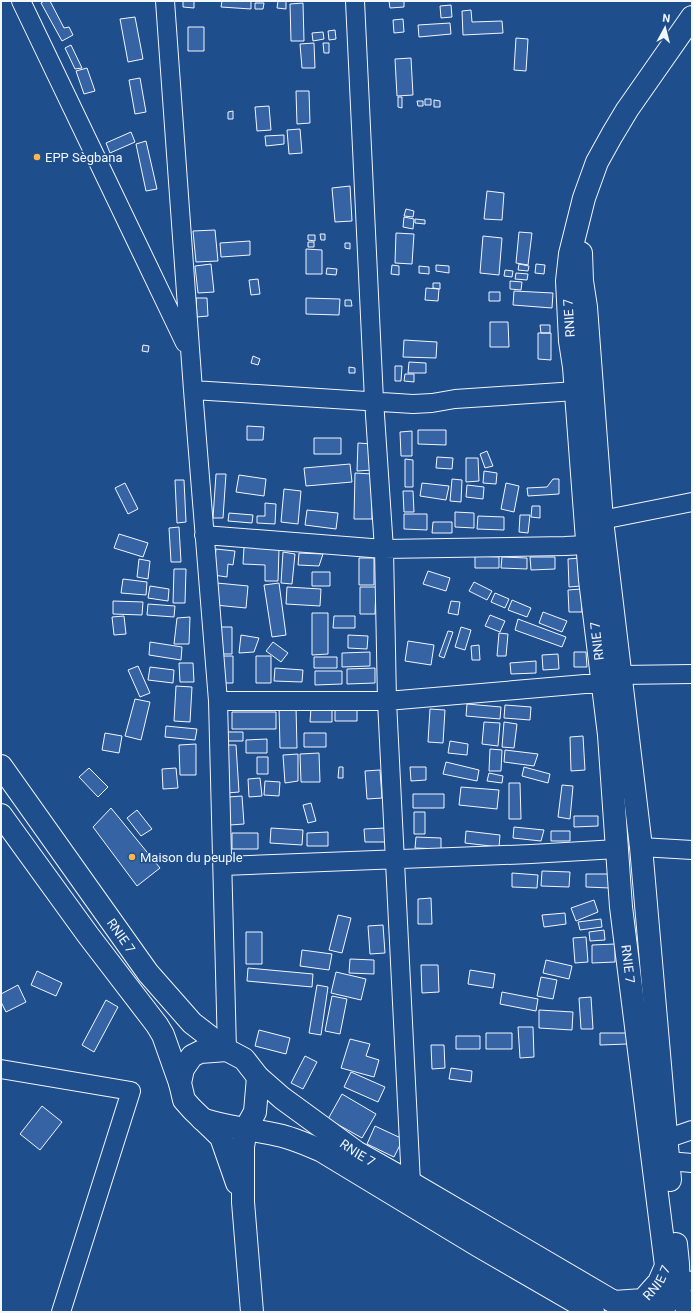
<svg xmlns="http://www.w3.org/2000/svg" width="693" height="1313" font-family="Roboto,sans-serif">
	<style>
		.building { fill: #3563a3; stroke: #f2f6ff }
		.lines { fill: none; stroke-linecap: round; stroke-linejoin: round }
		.minor-casing { stroke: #f2f6ff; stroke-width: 20 }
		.major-casing { stroke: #f2f6ff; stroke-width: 24 }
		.minor { stroke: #1f4e8c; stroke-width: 18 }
		.major { stroke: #1f4e8c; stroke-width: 22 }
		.poi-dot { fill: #ffb74d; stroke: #1f4e8c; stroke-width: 1.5 }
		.labels { text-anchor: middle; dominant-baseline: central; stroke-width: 3; stroke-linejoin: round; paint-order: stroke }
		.poi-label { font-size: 13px; fill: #f2f6ff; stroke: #1f4e8c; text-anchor: start }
		.street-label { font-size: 13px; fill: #f2f6ff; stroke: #1f4e8c }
	</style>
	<rect width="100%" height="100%" fill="#1f4e8c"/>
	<path class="building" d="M44 1H50L64 28 69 27 73 35 62 41 41 3Z
		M183 1H194V8L183 7Z
		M222 1H251V9L221 7Z
		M278 1H286V9L277 8Z
		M389 1H404V7L390 8Z
		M255 3H264L263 9H255Z
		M303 3 304 41H291L290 4Z
		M451 5 452 17 441 18 440 6Z
		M471 10 472 22 502 21 503 33 463 35 462 11Z
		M135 17 143 59 128 62 120 19Z
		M403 19 404 32 394 33 393 20Z
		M450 23 451 34 419 37 418 25Z
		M188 27H204V51H188Z
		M335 30 336 39 329 40 328 31Z
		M323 32 324 39 313 41 312 33Z
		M516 38 528 39 526 71 514 70Z
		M314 43 315 68H302L300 44Z
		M323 43H329V53H324Z
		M71 45 82 68 75 69 65 48Z
		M411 58 413 95 397 96 395 59Z
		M87 68 95 91 84 94 76 71Z
		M140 78 146 112 135 114 129 80Z
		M296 91H309L310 123 297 124Z
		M398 97H402V108L398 107Z
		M425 99H431V105H425Z
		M434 100 440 101V107H434Z
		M417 101H423V106H418Z
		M269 106 271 130 257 131 255 107Z
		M233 111V119H228V112Z
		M300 129 302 153 289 154 287 130Z
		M131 132 135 142 110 153 106 143Z
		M284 135V144L266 146 265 136Z
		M146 141 157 189 146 191 136 144Z
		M350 186 352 221 335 222 332 188Z
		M487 191 504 193 502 220 484 219Z
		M406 209 414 211 413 217 404 216Z
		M404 217 414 219 413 229 403 227Z
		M415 219 425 220V224L415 223Z
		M215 230 218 261 196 262 193 231Z
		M519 232 532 233 528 265 516 263Z
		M396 233 414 234 412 264 395 263Z
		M320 234H325V240H321Z
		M308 235H315V241L308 240Z
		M483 236 502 238 499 275 480 273Z
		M250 241V255L221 257 220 243Z
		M308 242H314V247H308Z
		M345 243H350V249L345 248Z
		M306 249 322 250V274H306Z
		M211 264 214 292 198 293 195 266Z
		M519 264 529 266 528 271 518 270Z
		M536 264 545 265 544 274 535 273Z
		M392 265 399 266V275L391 274Z
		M436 265 449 266V273L436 271Z
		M419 266 429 267V274L419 273Z
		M327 268 337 269 336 275 326 274Z
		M505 270 513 271 512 277 504 276Z
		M516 273 528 274 527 280 515 279Z
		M258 279 260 294 251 295 249 280Z
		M510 281 522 282 521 290 510 289Z
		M433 283H440V289L433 288Z
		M426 288 439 289 438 301 425 300Z
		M514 291 553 293 552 308 513 305Z
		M489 292H500V301H489Z
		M196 298H207L208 316 197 317Z
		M306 298 340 299 339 315 306 314Z
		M345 300H351L352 306H345Z
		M490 322H508L509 347H490Z
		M540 325H550V333H541Z
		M538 333H551V360L538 359Z
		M404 340 437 342 436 358 403 357Z
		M143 345 149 346 148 352 142 351Z
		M253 356 260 359 258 365 251 363Z
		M409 362 426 363V373H408Z
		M395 366H402L401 381H395Z
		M349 367 355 368V373H349Z
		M405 374H414V382L404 381Z
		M247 426 264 427 263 440H247Z
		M418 430H446V445L418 444Z
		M412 431V456H401L400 432Z
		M314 438H341V454H314Z
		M358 443 373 444V470L357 471Z
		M487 451 493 466 485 468 480 454Z
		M437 457 453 458 452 469 436 468Z
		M466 458H478L479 481 466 482Z
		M405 459 413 460V487H405Z
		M350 464 352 482 306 486 304 468Z
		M484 471 497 473 496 484 483 483Z
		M355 473 372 474V519H354Z
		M216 474H226L223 518H213Z
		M239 475 266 479 264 496 236 492Z
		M452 479 462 480 461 502 450 501Z
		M553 479H559V494L528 496 527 488 547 487Z
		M175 480H184L186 522 177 523Z
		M125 483 138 509 128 514 115 488Z
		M422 483 449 486 446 500 420 496Z
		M506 483 519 486 514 512 501 509Z
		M467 485 484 487 483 499 466 497Z
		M284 489 301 491 298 524 281 522Z
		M403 491H413L414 512H404Z
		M265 503 276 504 275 524 257 523V516H265Z
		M532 506H540V518L531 517Z
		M307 510 338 513 336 529 305 525Z
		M455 512 474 513V528L455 527Z
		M229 513 253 515 252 523 228 521Z
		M404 514H427V530L404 529Z
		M520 515H530L528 533 519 532Z
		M478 516 504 517V530L477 529Z
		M433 522H452V533H432Z
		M179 527 181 562H171L169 528Z
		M119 534 148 543 143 557 114 548Z
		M244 547 279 549 278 581H265V565L243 564Z
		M216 549 235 551 233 565 228 564 227 577 213 575Z
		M283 552 295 554 292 584 281 583Z
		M299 553 323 554 319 566 298 565Z
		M475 556 499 557V568H475Z
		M502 557 527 558V569L501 568Z
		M530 557H555V569L531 570Z
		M359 558H374V585H359Z
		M580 558 581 586 569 587 568 559Z
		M139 559 150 561 148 579 137 577Z
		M174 569H186L185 603H173Z
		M428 571 450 578 446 591 423 584Z
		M312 572H330V586H312Z
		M123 579 147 582 146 595 121 593Z
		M474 582 492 591 487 600 469 591Z
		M217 583 248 586 246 608 215 605Z
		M279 583 286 635 272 637 264 585Z
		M150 586 169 589 168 601 148 598Z
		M287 587 321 589 320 606 286 604Z
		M360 587H376L375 614H360Z
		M581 589 582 612H569L568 590Z
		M495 593 509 599 505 608 491 602Z
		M512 600 531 608 527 617 508 610Z
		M113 601 143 602 142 615 113 614Z
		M451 601 460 602 458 615 448 613Z
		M148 604 175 606 174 617 147 615Z
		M543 612 567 621 562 632 539 623Z
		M312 613H328V654L312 655Z
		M490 615 505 621 500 632 485 626Z
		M124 616 126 634 114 635 112 617Z
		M334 616H355V628H333Z
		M190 617 189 644H174L177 618Z
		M518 619 566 637 562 647 515 630Z
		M217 627H232V654H216Z
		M461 627 471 630 465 650 455 647Z
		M448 631 453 632 444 658 439 656Z
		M499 633 508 634 506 656H497Z
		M241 635 259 638 254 652 239 653Z
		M348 635 368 636 367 649 348 648Z
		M408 641 434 645 431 665 405 661Z
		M150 642 182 647 181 660 149 655Z
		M273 642 288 653 281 662 266 651Z
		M479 645 480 660H472L471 646Z
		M370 652V666L342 667V653Z
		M574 652H586L587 667H574Z
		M558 654 559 669 543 670 542 655Z
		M218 656H233V683H218Z
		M256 656H271V683H256Z
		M314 657H337V668H314Z
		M536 661V673L511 674 510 663Z
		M179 663H193L194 682H180Z
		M138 666 150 693 140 697 128 670Z
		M150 667 174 670 173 683 148 680Z
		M275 668 303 670 302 682 274 681Z
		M375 668V683L347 684V669Z
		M315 671H342V684L315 685Z
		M176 686 192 687 190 722 174 721Z
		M135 699 150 702 141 740 125 736Z
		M467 704 501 707 500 719 466 716Z
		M505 705 531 707 530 720 504 718Z
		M279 707H296L297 748H280Z
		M311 708H332V722H310Z
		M335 708H357V721H335Z
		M430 709 445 710 443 743 428 742Z
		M232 712H276V729H232Z
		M484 722 500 723 498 746 482 744Z
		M504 722 517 724 514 748 502 747Z
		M166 726 197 729 195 740 165 737Z
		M224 732H243V741H224Z
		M105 733 122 736 119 753 102 750Z
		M304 733H326V747H304Z
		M583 736 585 770 571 771 570 737Z
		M267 739V753H246V740Z
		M450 741 468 744 467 755 448 753Z
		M196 744V775H180L179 745Z
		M225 745H236L239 792 227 793Z
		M490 749 502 750 501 771H489Z
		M505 750 538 754 534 766 504 762Z
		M319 753 320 782H301L300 754Z
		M298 754V781L285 783 283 755Z
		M257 757H268V774H257Z
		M446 762 479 770 477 781 443 774Z
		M339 767H343V778H338Z
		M410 767H426V780L411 781Z
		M524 767 550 774 548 783 522 776Z
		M89 768 108 787 98 797 79 777Z
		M176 768 178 788 163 789 162 769Z
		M380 770 382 798 367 799 365 771Z
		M489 773 503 776 502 783 487 781Z
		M260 778 262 796 249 797 248 779Z
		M265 781 280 782 279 796 264 795Z
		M509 783H520L521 819H509Z
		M562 785 573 786 570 819 558 817Z
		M461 787 499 790 497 809 459 805Z
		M413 794H444V808H413Z
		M242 796 244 824 230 825 228 797Z
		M311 803 316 821 308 823 303 805Z
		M111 808 160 868 137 886 93 827Z
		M137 810 152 829 141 836 127 818Z
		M414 812H425V834H414Z
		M574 816H598V826L574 827Z
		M514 827 544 830 541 841 513 838Z
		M271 828 303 830 302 845 270 843Z
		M386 828V842H365L364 829Z
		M466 831 500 835 499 847 465 843Z
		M551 831H570V841H551Z
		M328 832V846H307V833Z
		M232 833H258V849H232Z
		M416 837 441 838V849L415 848Z
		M542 871 570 872 569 887 541 886Z
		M512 873 538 875 537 888 512 887Z
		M586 874H611L610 888 586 887Z
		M431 898 432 924H418V899Z
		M594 900 598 912 576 921 571 908Z
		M565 913 566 924 544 927 542 915Z
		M338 915 351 918 342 953 329 950Z
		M601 919 602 927 580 930 578 922Z
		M383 925 385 953 370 954 368 926Z
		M604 930 605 940 590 941 589 932Z
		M246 932H262V964H246Z
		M586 937 588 962 575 963 573 938Z
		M615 944V962L592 963V945Z
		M302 950 332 954 329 970 300 966Z
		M350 959 374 960V974L349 973Z
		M546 960 572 966 569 979 543 973Z
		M421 965H438L439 992 422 993Z
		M248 968 313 974 312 987 247 981Z
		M470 970 495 974 493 988 468 984Z
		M37 971 62 983 56 996 31 985Z
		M336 972 366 979 361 1000 331 993Z
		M541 977 557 980 553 999 537 996Z
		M18 985 26 1002 6 1012 1 1002V994Z
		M317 985 328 987 321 1035 309 1033Z
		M502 992 538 999 536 1011 500 1004Z
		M332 996 347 999 340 1034 325 1031Z
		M591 997 593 1029H581L579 998Z
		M106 1000 118 1007 94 1052 82 1045Z
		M539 1010 573 1012 572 1030 539 1028Z
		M518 1027H533L534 1057 520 1058Z
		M259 1030 290 1038 286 1054 255 1046Z
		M486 1033H512V1049H486Z
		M600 1033H626L627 1044 600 1045Z
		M456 1036H480V1049H456Z
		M350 1039 370 1044 366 1056 379 1060 374 1077 341 1068Z
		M431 1045H444L445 1068 432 1069Z
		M305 1056 317 1062 303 1089 291 1083Z
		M451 1068 472 1071 471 1082 449 1079Z
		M351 1072 385 1087 378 1102 344 1087Z
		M342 1094 376 1114 362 1138 328 1119Z
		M42 1106 62 1122 40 1150 20 1134Z
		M375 1126 403 1139 394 1157 367 1144Z"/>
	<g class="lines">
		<g class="minor-casing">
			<path id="minor" d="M21 1 185 343
				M165 1 193 390 218 701 227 1050
				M355 1 374 400 384 549 387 701 411 1183
				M193 390 413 404 432 403 455 399 576 391
				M602 520 692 502
				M204 535 384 549 565 546 587 545
				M620 675 692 674
				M218 701H387L585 684H603
				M641 847 692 850
				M223 866 531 854 617 849
				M1 1069 131 1091 61 1312
				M666 1139 692 1130
				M668 1161 692 1163
				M685 1312 680 1280 692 1281"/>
		</g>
		<g class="major-casing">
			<g id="major">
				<path d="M581 253 582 281 586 307 602 520 641 847 670 1180"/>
				<path id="s1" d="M1 766 148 973 192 1023 227 1050 244 1059 258 1077 282 1098 356 1152 411 1183 614 1302 643 1300 659 1282 666 1266 621 907 609 735 590 580 574 367 570 341 567 281 570 254 584 198 597 162 612 135 627 110 692 17"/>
				<path d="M1 815 88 935 157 1025 163 1035 180 1083"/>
				<path d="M227 1050 200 1052 192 1056 183 1069 180 1083 184 1100 192 1109 221 1137 237 1183"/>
				<path d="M202 1119C227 1128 253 1129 278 1135 293 1138 308 1145 322 1151L479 1246 593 1312"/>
				<path d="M252 1312 243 1202V1147L246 1128 255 1112 258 1077"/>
				<path d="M655 1312C659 1311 662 1308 665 1305 684 1287 678 1267 676 1244"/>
			</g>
		</g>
		<use href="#minor" class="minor"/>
		<use href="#major" class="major"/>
	</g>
	<g class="poi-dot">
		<circle cx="37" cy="157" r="4"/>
		<circle cx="132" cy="857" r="4"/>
	</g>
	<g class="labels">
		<g class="poi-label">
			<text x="45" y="157">EPP Sègbana</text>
			<text x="140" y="857">Maison du peuple</text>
		</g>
		<g class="street-label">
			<text transform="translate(569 318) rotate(-94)">RNIE 7</text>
			<text transform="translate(597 641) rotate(-97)">RNIE 7</text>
			<text stroke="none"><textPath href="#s1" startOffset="208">RNIE 7</textPath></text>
			<text transform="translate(628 964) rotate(83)">RNIE 7</text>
			<text stroke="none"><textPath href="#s1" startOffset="532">RNIE 7</textPath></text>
			<text stroke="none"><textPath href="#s1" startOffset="880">RNIE 7</textPath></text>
		</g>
	</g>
	<rect width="693" height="1313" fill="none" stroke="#f2f6ff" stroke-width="4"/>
	<g transform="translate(665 28) rotate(7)" stroke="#1f4e8c" stroke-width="3" paint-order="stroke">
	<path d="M0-3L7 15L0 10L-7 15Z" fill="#f2f6ff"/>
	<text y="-6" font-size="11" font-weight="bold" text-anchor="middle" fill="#f2f6ff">N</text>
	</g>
</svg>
